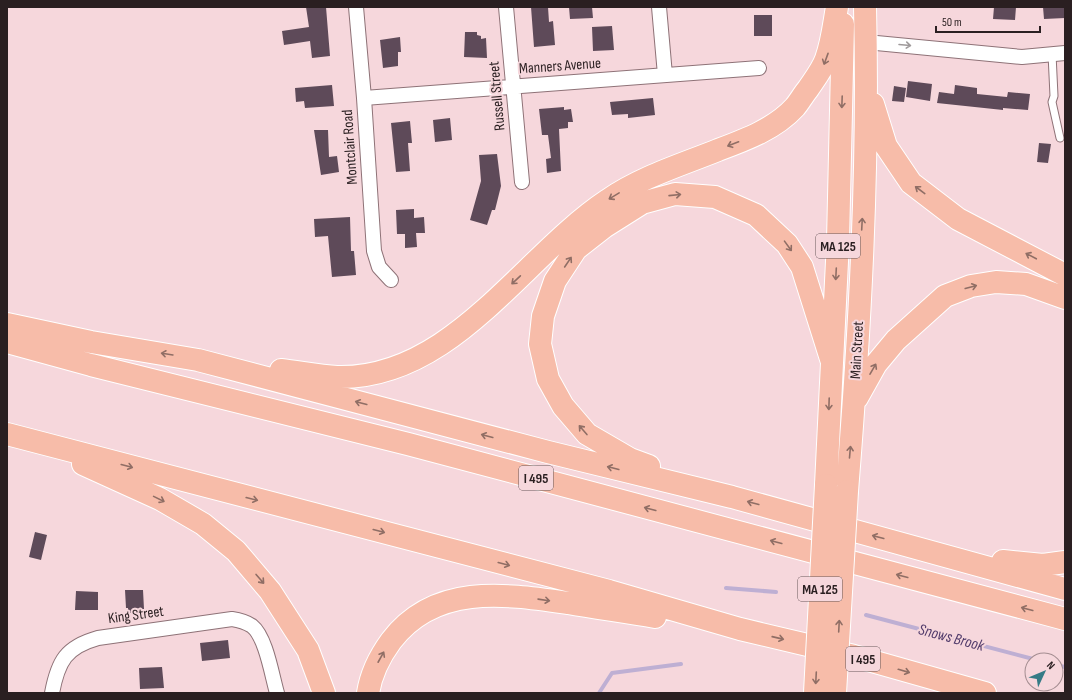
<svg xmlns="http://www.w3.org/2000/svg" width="1072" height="700" font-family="'Sofia Sans Condensed',sans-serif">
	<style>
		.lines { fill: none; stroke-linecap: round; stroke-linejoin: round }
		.stream { stroke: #beafd3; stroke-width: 4 }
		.building { fill: #5e4a59 }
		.lane-casing { stroke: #8e7277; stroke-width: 9 }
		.street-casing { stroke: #8e7277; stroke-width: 16 }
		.highway-casing { stroke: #fff; stroke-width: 24 }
		.lane { stroke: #fff; stroke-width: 7 }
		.street { stroke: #fff; stroke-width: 14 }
		.highway { stroke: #f7bca9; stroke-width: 22 }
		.highway-bridge-casing { stroke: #fff; stroke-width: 24; stroke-linecap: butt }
		.highway-bridge { stroke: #f7bca9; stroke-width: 22 }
		.oneway { stroke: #9f9a9b }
		.oneway2 { stroke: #906e65 }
		.labels { text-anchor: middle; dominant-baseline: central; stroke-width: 4; stroke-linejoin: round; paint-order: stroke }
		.shield { fill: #f6d7dc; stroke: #675659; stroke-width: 1 }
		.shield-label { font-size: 14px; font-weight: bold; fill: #2a1f21 }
		.street-label { font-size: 15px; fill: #2a1f21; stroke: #f6d7dc }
		.water-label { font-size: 16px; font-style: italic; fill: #503a6a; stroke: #f6d7dc }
	</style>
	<rect width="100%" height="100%" fill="#f6d7dc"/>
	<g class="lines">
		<path class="stream" d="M726 588 776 592
			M866 615 1037 660
			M1056 665 1065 667
			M599 693 612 673 681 664"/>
	</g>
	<path class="building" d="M306 7H326L330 56 312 58 310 41 284 45 282 31 309 27Z
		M531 7H548L549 22 553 21 555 45 534 47Z
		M569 7H592L593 18 570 19Z
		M994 7H1016L1015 20 993 19Z
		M1043 7H1065V18L1044 19Z
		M754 15H772V36H754Z
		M612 26 614 50 593 51 592 27Z
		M465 32H477V35L481 36V39L486 38 487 58 464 57Z
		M400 37 401 52H398V66L383 68 380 40Z
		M908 81 932 84 930 101 906 97Z
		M332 85 334 106 305 108 304 101 296 102 295 88Z
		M955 85 977 88V94L1007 97 1008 92 1030 94 1028 110 1003 108V110L937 103 939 92 954 94Z
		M894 86 906 88 904 102 892 101Z
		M653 98 655 115 628 118V114L612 115 610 102Z
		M564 107V110L571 109 573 122H568V128L559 129 561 171 547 173 546 159 551 158 548 135H542L539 109Z
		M450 118 452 140 435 142 433 120Z
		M410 121 412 143H408L410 171 396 172 391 123Z
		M314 130H328L329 157 337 156 339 172 321 175Z
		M1039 143 1051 144 1048 163 1037 162Z
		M497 154 501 186 495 210H492L487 225 470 220 481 181 479 155Z
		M414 209V218L424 217 425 233H416L417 247 405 248V234H397L396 210Z
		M350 217 351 251H354L356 275 332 277 328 236 315 237 314 219Z
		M35 532 47 535 41 560 29 557Z
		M125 590H143L144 609H141V613H128V608H126Z
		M76 591 98 592V610H75Z
		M228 640 230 658 202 661 200 643Z
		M162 667 164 688 140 689 139 668Z"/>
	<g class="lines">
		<g class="lane-casing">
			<path id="lane" d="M1052 54 1054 96 1052 102 1060 138"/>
		</g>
		<g class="street-casing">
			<path id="street" d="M356 7 364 98 374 251 379 267 391 280
				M506 7 522 182
				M659 7 665 75
				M866 42 1022 57 1065 53
				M364 98 759 68
				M52 693C58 661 66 647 98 638L232 619C239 620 246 622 252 626 266 637 272 676 277 693"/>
		</g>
		<g class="highway-casing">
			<path id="highway" d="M873 104 886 146 911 183 958 219 1065 275
				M7 324 91 342 198 360 548 452 732 497 1065 589
				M7 342 91 365 408 444 1065 619
				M281 370C299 372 319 376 337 377 452 380 522 257 608 200 641 177 681 165 718 150 745 140 775 129 795 107 800 101 803 95 808 89 814 80 822 70 826 59 832 43 834 24 837 7
				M857 398 876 364 896 340 945 296 971 286 996 282 1026 284 1065 298
				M7 434 609 591 740 629 854 656 985 693
				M83 464 160 499 203 524 236 551 270 591 308 650 324 693
				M649 466 630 459 587 434 563 406 548 379 540 344 543 316 555 281 576 249 604 227 642 203 675 194 715 197 756 215 787 244 802 267 831 359
				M826 485 838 241 843 24
				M847 491C860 330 869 168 865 7
				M1003 561 1043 565 1065 562
				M368 693C371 674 380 656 391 641 435 583 505 594 568 603 597 608 626 612 655 617"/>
		</g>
		<use href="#lane" class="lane"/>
		<use href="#street" class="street"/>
		<use href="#highway" class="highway"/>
		<g class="highway-bridge-casing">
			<path id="highway-bridge" d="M815 693 826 485
				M835 693 847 491"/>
		</g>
		<use href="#highway-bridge" class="highway-bridge"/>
	</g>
	<defs><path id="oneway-shaft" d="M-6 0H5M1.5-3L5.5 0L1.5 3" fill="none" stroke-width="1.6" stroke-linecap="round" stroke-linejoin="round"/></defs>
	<use class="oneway" href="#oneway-shaft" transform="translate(905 45) rotate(5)"/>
	<g class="oneway2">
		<use href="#oneway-shaft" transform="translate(826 59) rotate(110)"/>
		<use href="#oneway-shaft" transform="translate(842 102) rotate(92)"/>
		<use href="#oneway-shaft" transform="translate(733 144) rotate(159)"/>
		<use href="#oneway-shaft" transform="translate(920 190) rotate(-143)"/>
		<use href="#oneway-shaft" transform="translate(675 195) rotate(-6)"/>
		<use href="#oneway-shaft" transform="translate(614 196) rotate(149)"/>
		<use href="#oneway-shaft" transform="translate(862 224) rotate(-87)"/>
		<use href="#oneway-shaft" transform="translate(788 246) rotate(54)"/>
		<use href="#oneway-shaft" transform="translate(1031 256) rotate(-152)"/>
		<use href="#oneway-shaft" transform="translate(568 262) rotate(-56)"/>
		<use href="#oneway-shaft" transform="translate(836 274) rotate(93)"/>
		<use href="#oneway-shaft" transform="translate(516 280) rotate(137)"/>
		<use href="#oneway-shaft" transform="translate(971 287) rotate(-15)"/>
		<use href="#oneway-shaft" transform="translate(167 354) rotate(-171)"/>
		<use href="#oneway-shaft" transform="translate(873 369) rotate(-60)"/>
		<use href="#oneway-shaft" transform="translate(361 403) rotate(-165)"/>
		<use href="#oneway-shaft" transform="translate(829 404) rotate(92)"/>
		<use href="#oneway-shaft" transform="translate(583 430) rotate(-131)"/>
		<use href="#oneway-shaft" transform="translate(487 436) rotate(-165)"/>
		<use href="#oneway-shaft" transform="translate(850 452) rotate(-85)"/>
		<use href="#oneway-shaft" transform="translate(127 466) rotate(15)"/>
		<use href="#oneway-shaft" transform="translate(613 468) rotate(-166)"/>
		<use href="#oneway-shaft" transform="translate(159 499) rotate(26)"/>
		<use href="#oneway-shaft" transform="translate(252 499) rotate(14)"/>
		<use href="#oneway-shaft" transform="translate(753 503) rotate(-165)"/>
		<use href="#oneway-shaft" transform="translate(650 509) rotate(-165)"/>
		<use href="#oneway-shaft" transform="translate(379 531) rotate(15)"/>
		<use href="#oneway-shaft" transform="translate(878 537) rotate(-165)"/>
		<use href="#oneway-shaft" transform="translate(776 542) rotate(-165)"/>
		<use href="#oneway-shaft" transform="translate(504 564) rotate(15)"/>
		<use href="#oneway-shaft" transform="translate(902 576) rotate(-165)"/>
		<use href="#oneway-shaft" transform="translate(260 579) rotate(49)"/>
		<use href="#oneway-shaft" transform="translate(544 600) rotate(8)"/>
		<use href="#oneway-shaft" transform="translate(1027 609) rotate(-165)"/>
		<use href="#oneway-shaft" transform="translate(839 626) rotate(-87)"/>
		<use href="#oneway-shaft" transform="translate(778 638) rotate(13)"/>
		<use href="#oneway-shaft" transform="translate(381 657) rotate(-61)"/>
		<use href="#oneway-shaft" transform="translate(904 671) rotate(16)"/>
		<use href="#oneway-shaft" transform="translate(816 678) rotate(93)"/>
	</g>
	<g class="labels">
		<g class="shield">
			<rect x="816" y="234" width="44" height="24" rx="3"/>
			<rect x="519" y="466" width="34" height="24" rx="3"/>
			<rect x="798" y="577" width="44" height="24" rx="3"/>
			<rect x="846" y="647" width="34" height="24" rx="3"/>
		</g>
		<g class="shield-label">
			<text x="838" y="246">MA 125</text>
			<text x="536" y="478">I 495</text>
			<text x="820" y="589">MA 125</text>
			<text x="863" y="659">I 495</text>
		</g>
		<g class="street-label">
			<text transform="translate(560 66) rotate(-4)">Manners Avenue</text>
			<text transform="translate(497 96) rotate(-95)">Russell Street</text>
			<text transform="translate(350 147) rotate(-94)">Montclair Road</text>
			<text transform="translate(857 350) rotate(-87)">Main Street</text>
			<text transform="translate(136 615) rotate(-8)">King Street</text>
		</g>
		<g class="water-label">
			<text transform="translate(951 638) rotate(15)">Snows Brook</text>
		</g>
	</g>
	<rect width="1072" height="700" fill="none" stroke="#2a1f21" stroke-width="16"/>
	<g transform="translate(1044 672) rotate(46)"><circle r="19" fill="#f6d7dc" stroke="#a48d91"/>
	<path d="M0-3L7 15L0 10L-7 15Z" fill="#357b86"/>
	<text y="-6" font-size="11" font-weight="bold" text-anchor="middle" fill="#2a1f21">N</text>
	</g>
	<path d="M936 26v6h104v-6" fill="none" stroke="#2a1f21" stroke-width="2"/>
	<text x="942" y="26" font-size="12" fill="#2a1f21" stroke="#f6d7dc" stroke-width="3" paint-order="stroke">50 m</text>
</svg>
